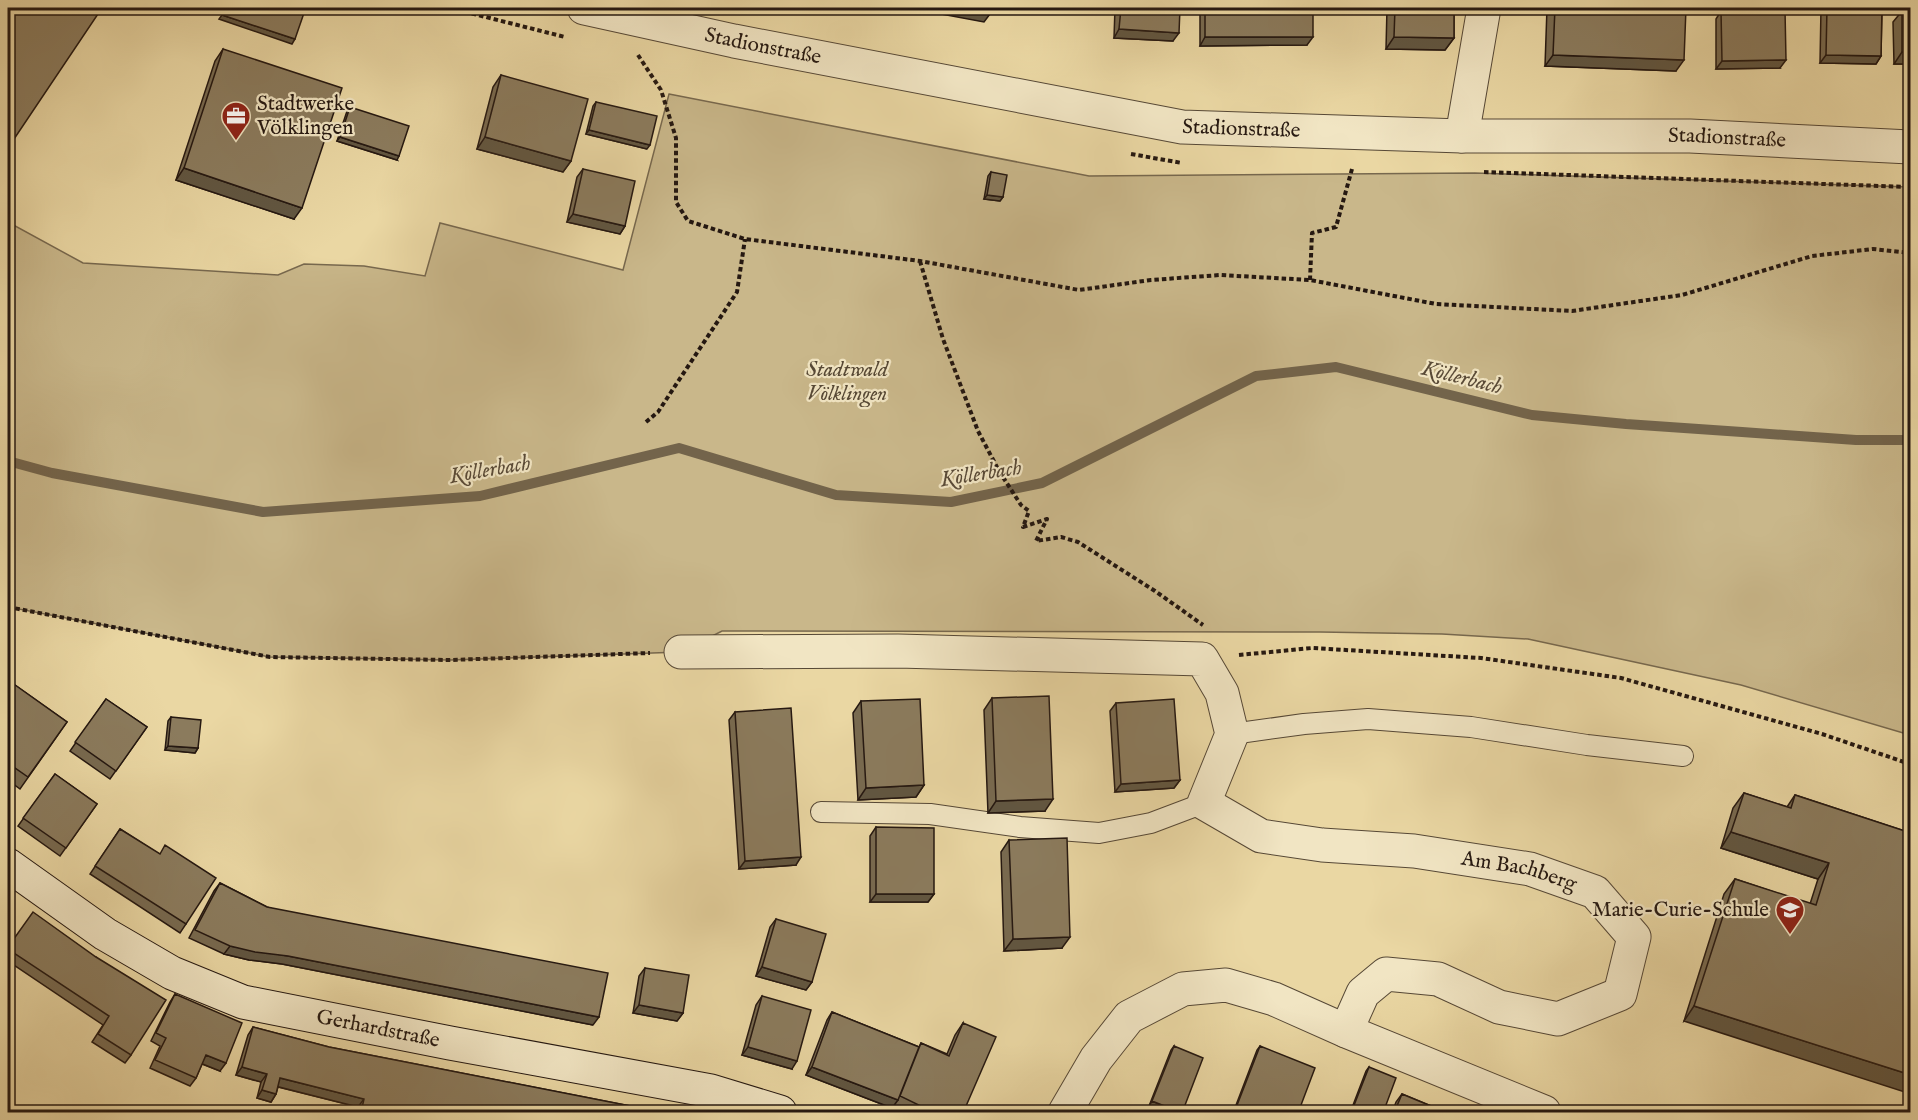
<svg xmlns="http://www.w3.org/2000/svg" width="1918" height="1120" font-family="'IM FELL English',serif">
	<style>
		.green { fill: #c9b78a; stroke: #77684e; stroke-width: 1.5 }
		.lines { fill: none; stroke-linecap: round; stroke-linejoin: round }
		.stream { stroke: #73644b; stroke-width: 10 }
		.lane-casing { stroke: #564836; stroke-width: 22 }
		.street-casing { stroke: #564836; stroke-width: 35 }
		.secondary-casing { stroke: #251811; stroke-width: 35 }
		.path { stroke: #251811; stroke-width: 4; stroke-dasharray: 4.5 3; stroke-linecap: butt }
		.lane { stroke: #f1e5c3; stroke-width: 20 }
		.street { stroke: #f1e5c3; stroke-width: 33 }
		.secondary { stroke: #f1e5c3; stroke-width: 33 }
		.wall { fill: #786a50; stroke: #251811; stroke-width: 1.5 }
		.shaded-wall { fill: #615641; stroke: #251811; stroke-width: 1.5 }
		.building { fill: #8b7b5d; stroke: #251811; stroke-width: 1.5 }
		.labels { text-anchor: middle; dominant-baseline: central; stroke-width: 4.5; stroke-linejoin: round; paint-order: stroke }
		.street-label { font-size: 21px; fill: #251811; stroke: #f1e5c3 }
		.poi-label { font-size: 21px; fill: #251811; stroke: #f1e5c3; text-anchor: start }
		.park-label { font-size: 21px; font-style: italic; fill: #564835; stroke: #f1e5c3 }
		.water-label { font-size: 22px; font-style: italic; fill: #594a37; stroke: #f1e5c3 }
	</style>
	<rect width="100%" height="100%" fill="#ead7a3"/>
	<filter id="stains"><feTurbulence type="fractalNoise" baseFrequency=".00333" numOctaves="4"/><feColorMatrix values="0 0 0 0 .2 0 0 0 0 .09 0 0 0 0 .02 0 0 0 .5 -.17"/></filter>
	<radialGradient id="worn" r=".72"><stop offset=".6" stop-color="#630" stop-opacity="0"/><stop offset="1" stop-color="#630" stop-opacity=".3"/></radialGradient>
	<path class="green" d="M669 94 1089 176 1475 173 1910 187V735L1741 685 1528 639 1442 634 1320 632 722 631 681 652 450 660 270 657 8 607V222L83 263 278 275 304 264 364 266 425 276 440 223 623 270Z"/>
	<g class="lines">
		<path class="stream" d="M8 461 52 473 263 512 480 496 679 448 836 495 951 502 1042 483 1256 376 1336 367 1532 415 1626 424 1742 432 1856 440H1910"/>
		<g class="lane-casing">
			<path id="lane" d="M1232 734 1304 724 1368 719 1471 727 1587 745 1683 756
				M821 812 930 814 1020 827 1099 833 1151 823 1204 803"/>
		</g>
		<g class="street-casing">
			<g id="street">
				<path id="s1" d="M584 8 734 41 1182 127 1462 136H1690L1910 147"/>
				<path d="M1462 136 1484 8"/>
				<path id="s2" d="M681 652 898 651 1202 659 1222 693 1232 734 1204 803 1261 836 1322 845 1414 851 1530 869 1595 892 1634 937 1620 994 1558 1019 1499 1007 1438 979 1386 974 1363 993 1346 1031"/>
				<path d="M1065 1112 1096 1059 1129 1017 1183 989 1226 985 1274 999 1346 1031 1544 1112"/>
			</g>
		</g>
		<g class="secondary-casing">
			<g id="secondary">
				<path id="s3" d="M8 865 105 934 172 973 243 1002 450 1043 711 1091 780 1112"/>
			</g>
		</g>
		<path class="path" d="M450 8 565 37
			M638 55 661 90 676 138V202L688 221 745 239 920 261 1079 290 1151 280 1220 275 1310 280 1436 304 1572 311 1682 295 1812 256 1873 249 1910 253
			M1131 154 1182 163
			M1484 172 1910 187
			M920 261 943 339 978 431 999 471 1021 505 1029 511 1023 527 1047 519 1036 541 1061 537 1078 542 1155 591 1203 625
			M1310 280 1312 233 1336 227 1352 169
			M646 422 658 412 737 292 745 239
			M8 607 270 657 450 660 650 653
			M1239 655 1312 648 1481 658 1621 678 1822 734 1910 764"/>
		<use href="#lane" class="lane"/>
		<use href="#street" class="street"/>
		<use href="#secondary" class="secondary"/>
	</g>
	<path class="wall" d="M1115 8H1180L1173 41 1114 38Z
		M1200 8H1313L1307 45 1200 46Z
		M1387 8H1454V38L1445 50 1386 49Z
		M1547 8H1686L1676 71 1545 66Z
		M1821 8H1882L1881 56 1876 64 1820 63Z
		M1721 11 1780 68 1716 69V19Z
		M1902 11H1911V64H1894L1893 22Z
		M223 49 294 219 176 180 215 61Z
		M501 75 571 161 563 172 477 149 493 87Z
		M596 102 647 149 586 134 593 106Z
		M350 107 397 160 337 141 347 111Z
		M583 169 625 226 620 234 567 222 577 177Z
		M991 172 1003 197 1000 201 984 199 988 176Z
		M8 680 67 722 20 789 8 780Z
		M992 698 1045 811 988 813 984 710Z
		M106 699 147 727 110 779 70 751Z
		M861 701 924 785 916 797 858 800 853 713Z
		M1116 703 1180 780 1174 788 1115 792 1110 711Z
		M735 712 796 865 739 869 729 720Z
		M171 717 198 748 195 753 165 750 168 721Z
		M55 774 97 804 60 856 18 826Z
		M1744 793 1787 807 1795 795 1911 833 1684 1021 1724 894 1735 879 1810 904 1818 879 1721 848 1733 808Z
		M876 827 934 894 928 902H870V836Z
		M120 829 159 854 186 924 180 933 90 874Z
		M1009 840 1062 948 1004 951 1001 852Z
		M220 883 267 907 593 1025 282 964 249 960 224 954 189 938 214 891Z
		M776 919 812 982 806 990 756 976 770 927Z
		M8 947 96 957 131 1055 125 1063 92 1042 103 1025 8 961Z
		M645 968 683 1013 677 1021 633 1013 639 976Z
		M175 994 220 1071 202 1064 196 1078 190 1086 150 1068 160 1046 151 1041 170 1002Z
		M762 996 792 1069 742 1055 756 1005Z
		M832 1012 919 1047 921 1043 947 1054 955 1035 963 1023V1113H901L892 1108 806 1075 827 1020Z
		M253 1027 329 1047 666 1113H357L358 1107 278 1087 276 1094 271 1102 257 1098 261 1082 236 1075 248 1035Z
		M1174 1046 1182 1113H1167L1149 1106 1171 1050Z
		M1260 1046 1298 1113H1233L1257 1050Z
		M1369 1067 1383 1113H1350L1366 1071Z
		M1402 1094 1448 1113H1392L1396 1102Z"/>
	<path class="shaded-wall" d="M909 8H958L990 14 984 22Z
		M222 15 295 39 292 44 219 19Z
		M1119 29 1179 33 1173 41 1114 38Z
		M1205 37H1313L1307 45 1200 46Z
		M1394 37 1454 38 1445 50 1386 49Z
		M1902 52H1911V64H1894Z
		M1553 55 1684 60 1676 71 1545 66Z
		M1826 55 1881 56 1876 64 1820 63Z
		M1786 60 1780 68 1716 69 1722 61Z
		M589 130 650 145 647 149 586 134Z
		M340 137 399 156 397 160 337 141Z
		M485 137 571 161 563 172 477 149Z
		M184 168 302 208 294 219 176 180Z
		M987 195 1003 197 1000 201 984 199Z
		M573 214 625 226 620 234 567 222Z
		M168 746 198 748 195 753 165 750Z
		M1180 780 1174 788 1115 792 1121 784Z
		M924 785 916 797 858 800 866 788Z
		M1053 799 1045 811 988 813 996 801Z
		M1731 832 1829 863 1818 879 1721 848Z
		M801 857 796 865 739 869 745 861Z
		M876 894H934L928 902H870Z
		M1070 937 1062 948 1004 951 1013 939Z
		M230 946 288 956 599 1017 593 1025 282 964 249 960 224 954Z
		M762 967 812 982 806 990 756 976Z
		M639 1005 683 1013 677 1021 633 1013Z
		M1694 1006 1911 1075V1094L1684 1021Z
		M748 1047 797 1061 792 1069 742 1055Z
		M206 1055 226 1063 220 1071 200 1063Z
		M242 1067 267 1074 261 1082 236 1075Z
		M812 1067 898 1100 892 1108 806 1075Z
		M280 1078 364 1099 358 1107 275 1086Z
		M262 1090 276 1094 271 1102 257 1098Z
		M1152 1101 1180 1113H1167L1149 1106Z"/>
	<path class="building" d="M8 8H102L8 148Z
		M224 8H298L305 10 295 39 222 15Z
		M958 8H991L990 14Z
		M1121 8H1180L1179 33 1119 29Z
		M1205 8H1313V37H1205Z
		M1395 8H1454V38L1394 37Z
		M1555 8H1686L1684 60 1553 55Z
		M1827 8H1882L1881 56 1826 55Z
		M1785 10 1786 60 1722 61 1721 11Z
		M1902 11H1911V52H1902Z
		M223 49 342 88 302 208 184 168Z
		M501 75 588 99 571 161 485 137Z
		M596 102 657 116 650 145 589 130Z
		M350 107 409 126 399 156 340 137Z
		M583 169 635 181 625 226 573 214Z
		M991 172 1007 175 1003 197 987 195Z
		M8 680 67 722 28 777 8 763Z
		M1049 696 1053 799 996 801 992 698Z
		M106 699 147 727 116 771 75 742Z
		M920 699 924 785 866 788 861 701Z
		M1174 699 1180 780 1121 784 1116 703Z
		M791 708 801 857 745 861 735 712Z
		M171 717 201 720 198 748 168 746Z
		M55 774 97 804 66 848 23 818Z
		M1744 793 1791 808 1795 795 1911 833V1075L1694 1006 1735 879 1816 905 1829 863 1731 832Z
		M876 827 934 828V894H876Z
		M120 829 160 854 165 845 216 878 186 924 95 866Z
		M1067 838 1070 937 1013 939 1009 840Z
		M220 883 267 907 608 973 599 1017 288 956 255 952 230 946 195 930Z
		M33 912 96 957 166 1000 131 1055 98 1034 109 1016 8 949V947Z
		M776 919 826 934 812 982 762 967Z
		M645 968 689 975 683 1013 639 1005Z
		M175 994 242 1023 226 1063 206 1055 196 1078 155 1060 166 1038 156 1033Z
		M762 996 811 1010 797 1061 748 1047Z
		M832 1012 919 1047 898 1100 812 1067Z
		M963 1023 996 1037 963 1113H935L900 1096 921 1043 949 1056Z
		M253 1027 329 1047 666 1113H364L361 1112 364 1099 280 1078 276 1094 262 1090 267 1074 242 1067Z
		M1174 1046 1203 1058 1182 1113 1152 1101Z
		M1260 1046 1315 1068 1298 1113H1234Z
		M1369 1067 1396 1078 1383 1113H1351Z
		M1402 1094 1448 1113H1394Z"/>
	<defs>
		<g id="office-pin" transform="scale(1.5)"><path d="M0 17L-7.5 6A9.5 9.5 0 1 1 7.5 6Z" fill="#8f2418" stroke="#f1e5c3"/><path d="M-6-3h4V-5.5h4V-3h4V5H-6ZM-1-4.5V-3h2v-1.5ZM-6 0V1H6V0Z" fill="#fff"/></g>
		<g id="school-pin" transform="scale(1.5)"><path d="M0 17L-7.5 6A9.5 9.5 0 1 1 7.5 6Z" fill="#8f2418" stroke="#f1e5c3"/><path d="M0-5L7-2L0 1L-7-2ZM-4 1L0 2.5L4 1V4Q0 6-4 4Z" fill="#fff"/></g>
	</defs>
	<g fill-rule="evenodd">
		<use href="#office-pin" x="236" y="116"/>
		<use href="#school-pin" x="1790" y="910"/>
	</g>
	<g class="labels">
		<g class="street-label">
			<text stroke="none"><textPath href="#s1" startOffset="183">Stadionstraße</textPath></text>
			<text stroke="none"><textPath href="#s1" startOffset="669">Stadionstraße</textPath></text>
			<text stroke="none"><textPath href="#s1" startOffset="1155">Stadionstraße</textPath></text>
			<text stroke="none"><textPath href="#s2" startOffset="1004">Am Bachberg</textPath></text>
			<text stroke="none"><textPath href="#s3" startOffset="411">Gerhardstraße</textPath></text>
		</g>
		<g class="poi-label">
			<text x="257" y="104">Stadtwerke<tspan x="257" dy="24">Völklingen</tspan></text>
			<text x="1769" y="910" text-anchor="end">Marie-Curie-Schule</text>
		</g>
		<g class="park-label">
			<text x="847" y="370">Stadtwald<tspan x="847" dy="24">Völklingen</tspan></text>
		</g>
		<g class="water-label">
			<text transform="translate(1462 378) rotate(14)">Köllerbach</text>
			<text transform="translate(490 470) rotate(-10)">Köllerbach</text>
			<text transform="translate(981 474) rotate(-9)">Köllerbach</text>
		</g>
	</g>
	<rect width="1918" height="1120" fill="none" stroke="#ead7a3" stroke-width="30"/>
	<rect x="9" y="9" width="1900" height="1102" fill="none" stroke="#251811" stroke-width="3"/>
	<rect x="15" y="15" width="1888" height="1090" fill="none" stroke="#251811" stroke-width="1.5"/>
	<rect width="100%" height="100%" filter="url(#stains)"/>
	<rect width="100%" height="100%" fill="url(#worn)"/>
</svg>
